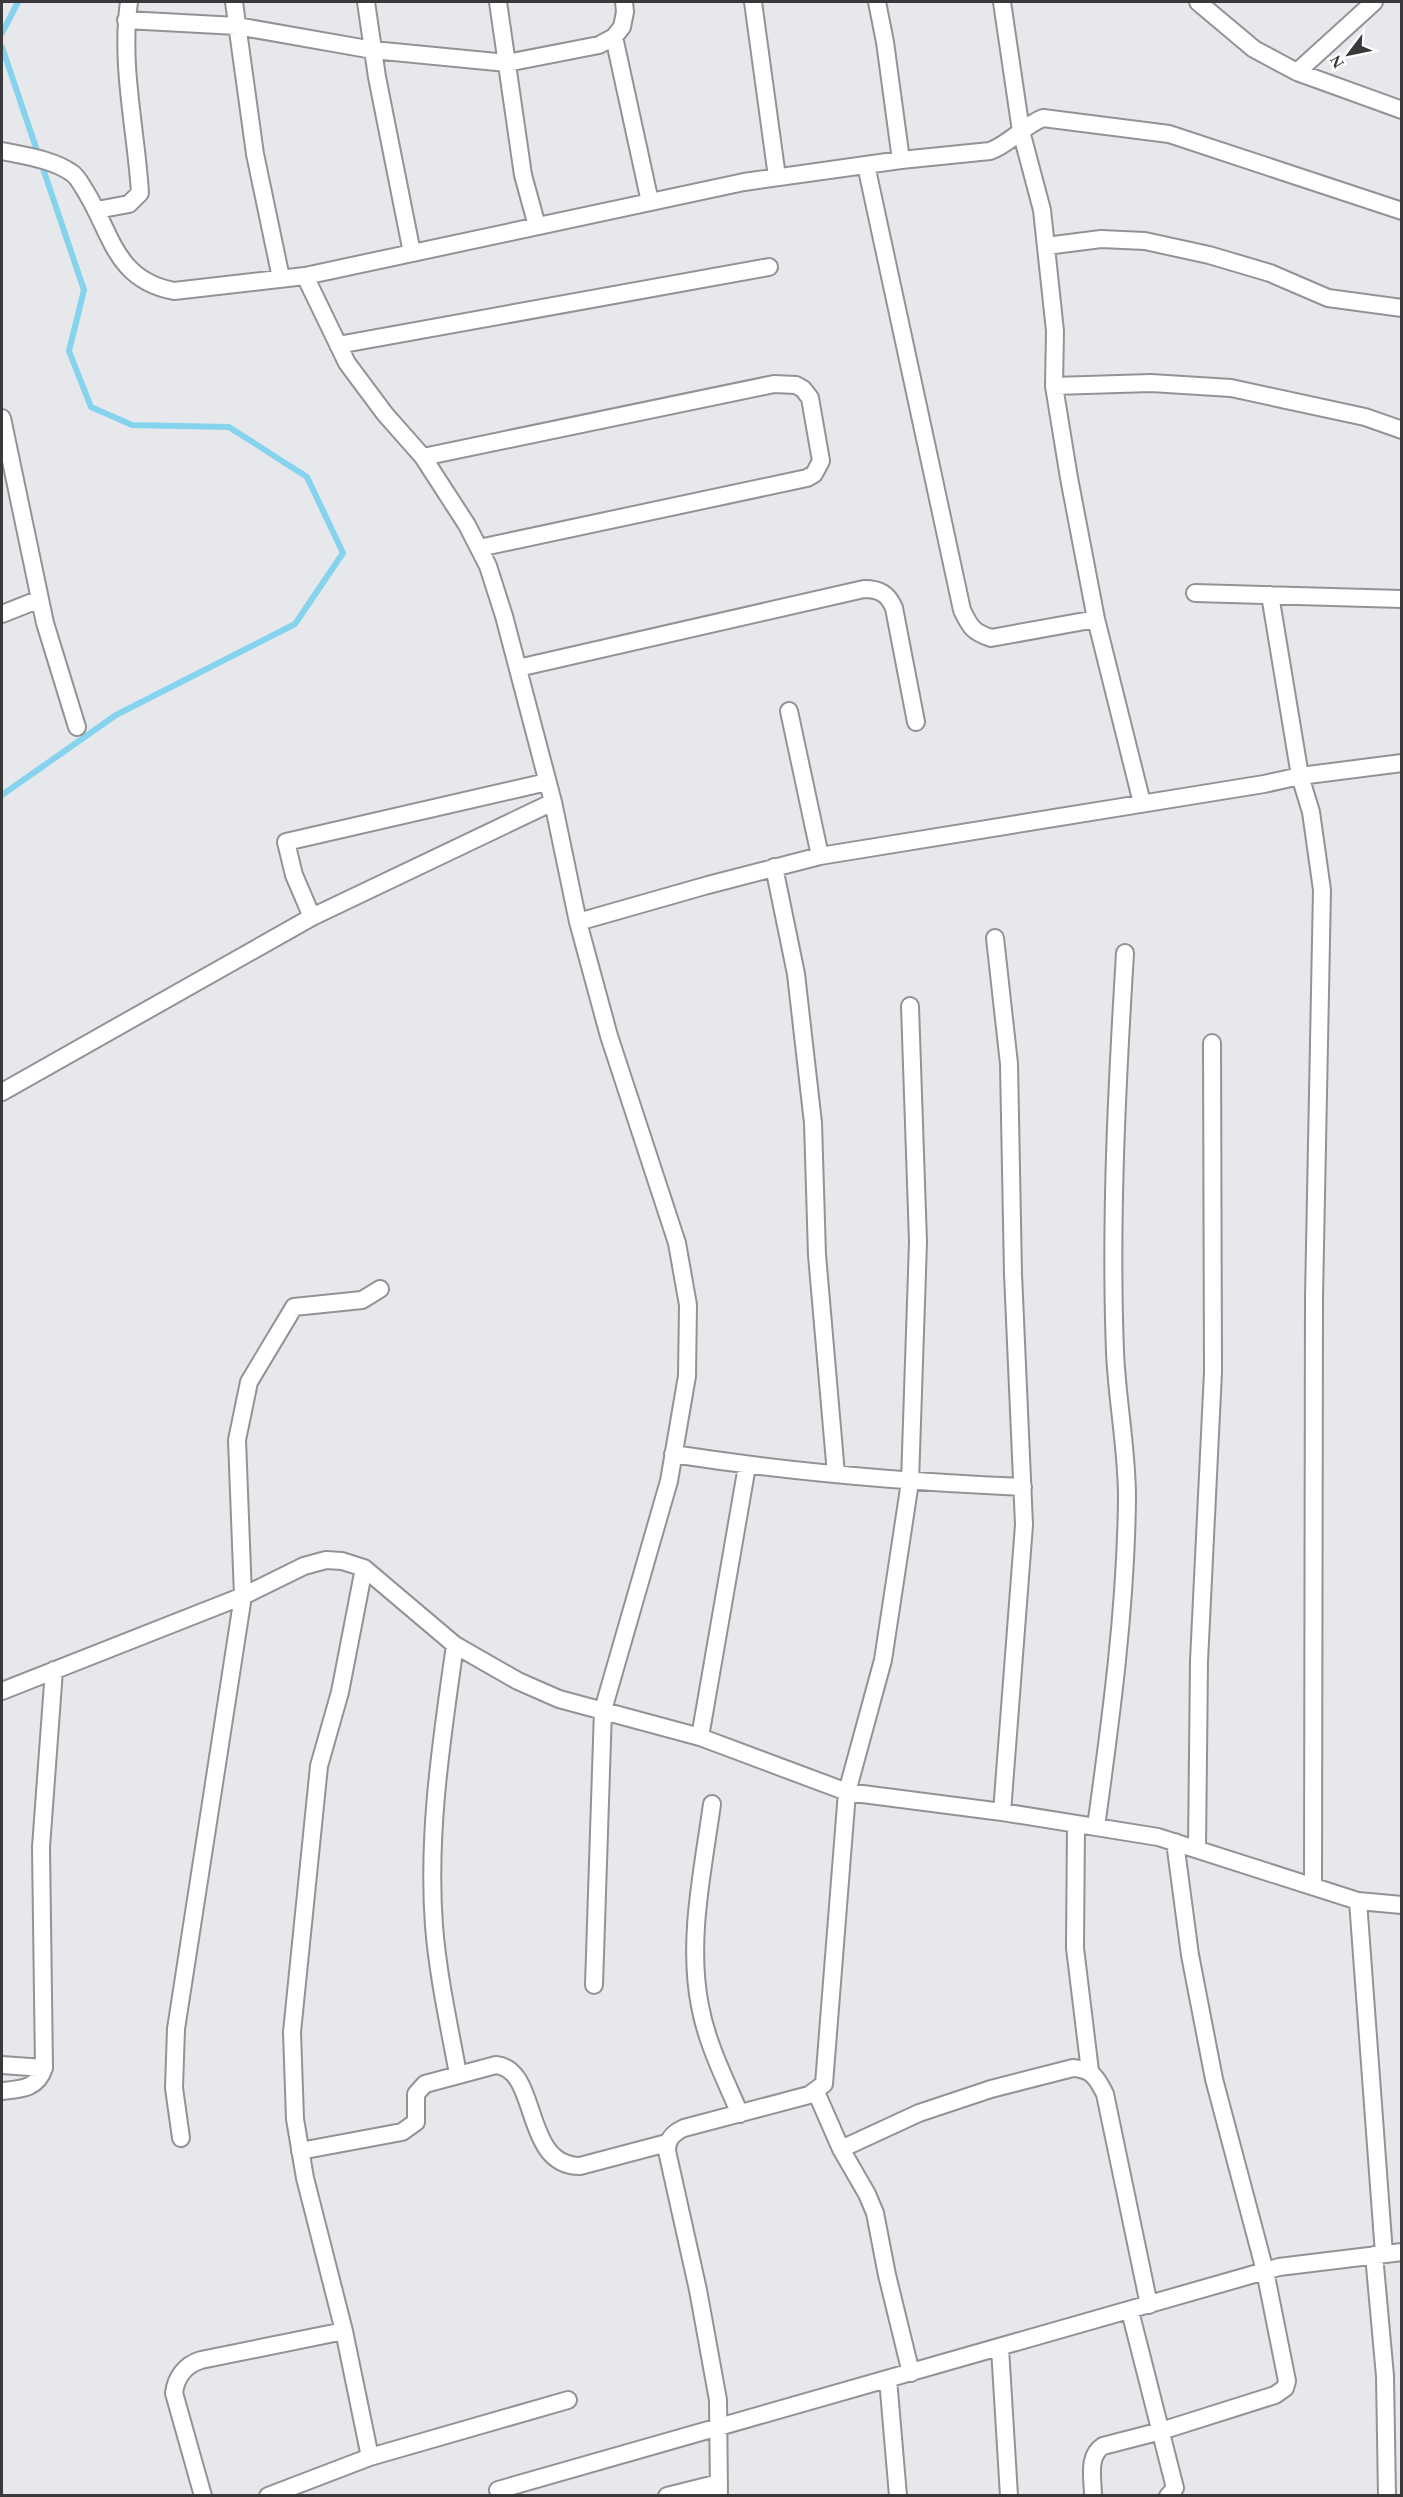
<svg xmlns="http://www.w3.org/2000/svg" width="1403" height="2497" font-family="Georgia,serif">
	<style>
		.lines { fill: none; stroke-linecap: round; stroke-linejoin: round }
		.stream { stroke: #85d3ed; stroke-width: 6 }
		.minor-casing { stroke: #929397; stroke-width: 20 }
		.minor { stroke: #fff; stroke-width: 16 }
	</style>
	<rect width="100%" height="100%" fill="#e7e8ec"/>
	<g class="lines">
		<path class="stream" d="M2 33 18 2
			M2 47 84 290 69 351 91 407 132 425 229 427 307 477 343 553 295 624 116 715 2 795"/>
		<g class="minor-casing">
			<path id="minor" d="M234 2 255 154 281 278
				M366 2 377 77 412 253
				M498 2 523 175 537 226
				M753 2 777 177
				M877 2 885 42 901 160
				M1002 2 1021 131 1042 210 1055 331 1054 386 1069 478 1096 619 1142 803
				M1198 2 1254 49 1297 72 1402 110
				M126 20 237 26 373 50 507 63 599 45 614 37 622 27 625 12 624 2
				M614 37 650 202
				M1297 72 1374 2
				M2 151C25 156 52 159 72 173 78 177 82 186 86 192 112 234 115 280 174 291L305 276 744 182 901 160 990 151C1011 143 1023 126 1043 118L1169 134 1402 211
				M866 165 962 610C970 627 973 632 991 638L1096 619
				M97 210 129 204 140 193C136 129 120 65 129 2
				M1046 246 1101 239 1145 241 1209 255 1270 273 1328 298 1402 308
				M305 276 347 363 385 414 423 457 467 525 488 566 504 616 553 802 578 922 609 1036 677 1243 688 1305 687 1376 669 1481 603 1710 594 1985
				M338 345 769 267
				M1054 386 1151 383 1231 388 1365 417 1402 430
				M2 418 45 623 77 727
				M423 457 774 384 796 385 803 389 810 398 821 461 814 474 807 478 479 548
				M1195 593 1402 599
				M1270 595 1300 776 1402 763
				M2 614 40 599
				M518 668 864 589C880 589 888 594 894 608L916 722
				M789 711 820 856
				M774 867 796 974 813 1123 817 1255 836 1474
				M312 917 294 875 286 842 547 782
				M578 922 708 885 820 856 1264 784 1300 776 1311 812 1322 890 1314 1297 1313 1885
				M995 938 1009 1064 1013 1274 1024 1525 1002 1812
				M2 1092 312 917 553 802
				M673 1454C789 1472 906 1482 1023 1487
				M364 1568 340 1692 319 1766 292 2032 295 2119 305 2178 344 2331 370 2457
				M455 1645C442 1738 427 1831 434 1926 438 1976 449 2025 458 2074
				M2 1691 243 1596 304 1566 326 1560 342 1561 364 1568 455 1645 518 1681 559 1699 700 1737 847 1792 1002 1812 1158 1837 1358 1901 1402 1905
				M700 1737 747 1466
				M712 1804C703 1870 687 1940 700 2006 707 2044 725 2079 740 2114
				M1076 1824 1075 1948 1090 2071
				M1096 1827C1111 1718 1126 1608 1127 1497 1127 1449 1117 1400 1115 1352 1110 1219 1117 1085 1125 953
				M1197 1849 1199 1661 1213 1372 1212 1043
				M1358 1901 1384 2254
				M2 2065 44 2068
				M2 2091C21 2089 37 2089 44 2068L41 1847 54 1670
				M816 2092 841 2149 867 2194 875 2213 887 2275 911 2373
				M181 2138 174 2088 176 2029 243 1596 237 1440 249 1382 294 1307 362 1300 380 1289
				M841 2149 919 2113 991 2089 1073 2068C1092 2069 1097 2078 1105 2094L1149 2305
				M300 2151 402 2132 416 2122V2094L425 2084 496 2065C540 2069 522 2166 580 2166L667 2143
				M1374 2255 1385 2376 1387 2496
				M1130 2311 1175 2488 1168 2496
				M1000 2348 1009 2496
				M888 2379 898 2496
				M498 2490 1279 2267 1402 2252
				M203 2496 174 2393C176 2377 185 2365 201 2360L344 2331
				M268 2496 370 2457 568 2400
				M667 2496 719 2483
				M719 2496 718 2400 698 2290 667 2151C667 2139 673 2133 684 2128L809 2095 824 2084 847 1792 883 1660 910 1482 918 1242 910 1006
				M1093 2496C1093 2479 1087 2456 1103 2446L1161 2431 1275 2395 1285 2388 1287 2381 1265 2271 1214 2079 1190 1955 1175 1842"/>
		</g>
		<use href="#minor" class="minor"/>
	</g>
	<rect width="1403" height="2497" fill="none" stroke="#39393b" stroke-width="6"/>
	<g transform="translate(1349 54) rotate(238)" stroke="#ffffff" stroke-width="4.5" paint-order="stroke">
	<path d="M0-4.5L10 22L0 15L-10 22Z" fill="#39393b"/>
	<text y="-9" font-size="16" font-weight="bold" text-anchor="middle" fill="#39393b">N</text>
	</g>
</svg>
